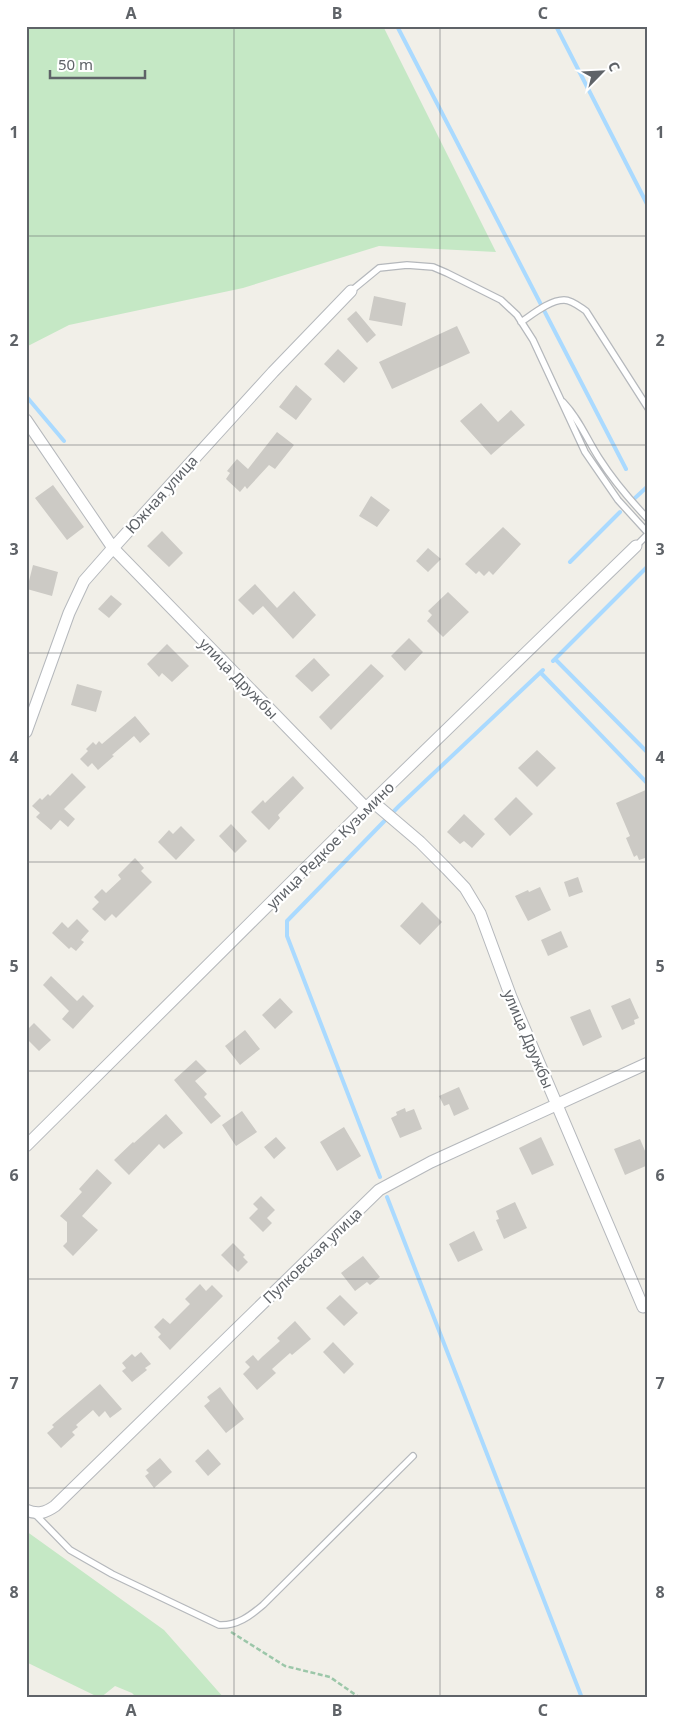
<svg xmlns="http://www.w3.org/2000/svg" width="674" height="1724" font-family="'Noto Sans',sans-serif">
	<style>
		.green { fill: #c5e8c5 }
		.lines { fill: none; stroke-linecap: round; stroke-linejoin: round }
		.stream { stroke: #aadaff; stroke-width: 4 }
		.building { fill: #cccac5 }
		.lane-casing { stroke: #b5b8bc; stroke-width: 8 }
		.street-casing { stroke: #b5b8bc; stroke-width: 13 }
		.path { stroke: #9cc7a9; stroke-width: 2.5; stroke-dasharray: 5 2.5; stroke-linecap: butt }
		.lane { stroke: #fff; stroke-width: 5.5 }
		.street { stroke: #fff; stroke-width: 11 }
		.grid { fill: none; stroke: #5f6368; stroke-width: 1; stroke-opacity: 0.55 }
		.labels { text-anchor: middle; dominant-baseline: central; stroke-width: 4.5; stroke-linejoin: round; paint-order: stroke }
		.street-label { font-size: 15px; fill: #5f6368; stroke: #fff }
		.neatline { fill: none; stroke: #5f6368; stroke-width: 2 }
		.grid-label { font-size: 16px; text-anchor: middle; font-weight: bold; fill: #5f6368 }
	</style>
	<rect width="100%" height="100%" fill="#f1efe8"/>
	<path class="green" d="M26 26H383L496 252 379 246 243 288 69 325 26 347Z
		M26 1531 164 1630 224 1698H137L132 1693 115 1686 100 1698 26 1662Z"/>
	<g class="lines">
		<path class="stream" d="M397 26 626 469
			M556 26 648 206
			M26 396 64 441
			M635 498 648 486
			M570 562 620 512
			M555 659 648 753
			M553 661 648 566
			M541 673 648 784
			M380 1177 287 936V921L399 806 543 670
			M387 1197 582 1698"/>
	</g>
	<path class="building" d="M374 296 406 303 402 326 369 320Z
		M356 311 376 335 367 343 347 319Z
		M457 326 470 353 392 389 379 362Z
		M338 349 358 368 344 383 324 364Z
		M296 385 312 399 296 420 279 407Z
		M481 403 498 422 511 410 525 425 491 455 460 421Z
		M277 432 294 445 275 469 269 465 247 489 245 486 240 492 226 479 230 473 227 471 237 459 248 469Z
		M53 485 84 527 67 540 35 498Z
		M371 496 390 510 377 527 359 516Z
		M503 527 521 544 493 575 489 571 484 576 479 571 476 574 465 564Z
		M162 531 183 553 169 567 147 546Z
		M428 548 441 559 428 572 416 561Z
		M33 565 58 572 52 596 27 589Z
		M255 584 277 608 294 591 316 615 293 639 263 606 253 615 238 600Z
		M448 592 469 612 443 637 427 621 432 615 428 611Z
		M111 595 122 604 109 618 98 609Z
		M409 638 423 652 405 671 391 656Z
		M167 644 189 666 172 682 162 673 159 677 147 664Z
		M314 658 330 675 312 692 295 676Z
		M371 664 384 676 331 730 319 717Z
		M77 684 102 691 96 712 71 705Z
		M135 716 150 734 140 743 134 736 112 755 114 756 98 770 92 763 88 767 80 759 88 751 86 749 93 742 96 745 99 741 102 744Z
		M537 750 556 768 537 787 518 768Z
		M72 773 86 787 64 809 75 819 68 827 60 820 51 830 36 817 40 813 32 806 40 798 42 800 48 794 50 796Z
		M293 776 304 788 278 815 280 818 269 830 251 812 263 800 265 803Z
		M648 789V857L639 860 637 855 634 857 626 838 630 836 616 803Z
		M516 797 533 814 510 836 494 819Z
		M464 814 485 834 472 848 464 841 460 844 447 832Z
		M231 824 247 841 235 853 219 836Z
		M181 826 195 840 176 860 158 842 169 830 173 834Z
		M135 858 144 868 141 871 152 882 116 918 112 914 105 921 92 909 99 902 94 897 102 889 106 893 121 879 118 875Z
		M578 877 583 892 569 897 564 882Z
		M540 887 551 910 528 921 515 896 528 890 529 892Z
		M422 902 442 922 420 945 400 926Z
		M77 919 89 931 81 940 84 942 76 951 71 947 69 949 52 933 62 922 68 928Z
		M561 931 568 947 548 956 541 940Z
		M51 976 77 1001 83 995 94 1006 73 1029 62 1019 69 1011 43 985Z
		M280 998 293 1012 275 1029 262 1015Z
		M630 998 639 1018 634 1020 635 1024 622 1030 611 1006Z
		M590 1009 602 1037 583 1046 570 1017Z
		M34 1023 51 1040 39 1051 26 1038V1031Z
		M245 1030 260 1049 240 1065 225 1046Z
		M196 1060 207 1071 195 1081 207 1094 204 1097 221 1116 211 1124 174 1080Z
		M459 1087 469 1109 454 1116 449 1104 444 1106 439 1096Z
		M405 1108 406 1112 414 1109 422 1129 400 1138 391 1118 397 1115 396 1112Z
		M242 1111 257 1132 236 1146 222 1125Z
		M166 1114 183 1133 164 1149 159 1144 129 1175 114 1160 133 1142 134 1143Z
		M344 1127 361 1156 337 1171 320 1142Z
		M276 1137 286 1148 274 1159 264 1147Z
		M541 1137 554 1165 532 1175 519 1148Z
		M640 1139 648 1158V1165L625 1175 614 1149Z
		M97 1169 112 1183 82 1216 98 1230 73 1256 63 1246 67 1242V1222L60 1216 82 1192 79 1189Z
		M261 1196 275 1210 267 1218 272 1223 263 1232 249 1218 258 1209 253 1204Z
		M515 1202 527 1228 504 1239 496 1220 499 1219 496 1211Z
		M474 1231 483 1250 458 1262 449 1244Z
		M233 1243 245 1255 243 1257 248 1262 238 1272 221 1255Z
		M363 1256 380 1277 370 1285 367 1282 355 1291 341 1273Z
		M200 1284 206 1291 212 1285 223 1296 170 1350 158 1337 161 1334 154 1327 163 1318 170 1324 190 1304 185 1299Z
		M340 1295 358 1313 344 1326 326 1308Z
		M295 1321 311 1339 292 1355 290 1353 272 1369 276 1373 257 1390 243 1374 250 1367 245 1362 253 1355 258 1361 262 1357 280 1341 277 1338Z
		M333 1342 354 1364 344 1374 323 1352Z
		M141 1352 151 1364 145 1368 147 1370 132 1382 122 1371 126 1368 122 1363 132 1354 135 1357Z
		M100 1384 122 1409 110 1418 105 1411 99 1417 93 1410 76 1425 78 1427 72 1432 75 1435 61 1448 47 1433 54 1427 52 1425Z
		M220 1387 244 1419 226 1433 204 1406 210 1401 207 1397Z
		M208 1449 221 1464 208 1476 195 1461Z
		M160 1458 172 1472 154 1488 145 1476 149 1473 146 1470Z"/>
	<g class="lines">
		<g class="lane-casing">
			<path id="lane" d="M351 291 379 268 407 265 433 267 447 273 501 300 517 315 533 340 585 452 618 500 648 533
				M521 322C533 314 550 300 564 300 572 300 580 307 586 311L648 408
				M563 402C580 420 586 438 599 458 613 480 630 500 648 519
				M636 546 648 534
				M34 1513 70 1550 112 1574 219 1625C237 1626 250 1616 263 1605L413 1456"/>
		</g>
		<g class="street-casing">
			<path id="street" d="M26 420 113 548 366 808
				M26 732 69 613 84 581 113 548 273 372 351 291
				M373 802 420 842 447 869 465 888 480 913 511 997 643 1307
				M26 1146 366 808 636 546
				M26 1510C38 1515 45 1513 55 1506L379 1190 431 1162 648 1063"/>
		</g>
		<path class="path" d="M231 1632 285 1666 330 1677 360 1698"/>
		<use href="#lane" class="lane"/>
		<use href="#street" class="street"/>
	</g>
	<path class="grid" d="M234 26V1698M440 26V1698M26 236H648M26 445H648M26 653H648M26 862H648M26 1071H648M26 1279H648M26 1488H648"/>
	<g class="labels">
		<g class="street-label">
			<text transform="translate(161 494) rotate(-48)">Южная улица</text>
			<text transform="translate(239 678) rotate(46)">улица Дружбы</text>
			<text transform="translate(330 845) rotate(-45)">улица Редкое Кузьмино</text>
			<text transform="translate(529 1039) rotate(67)">улица Дружбы</text>
			<text transform="translate(312 1255) rotate(-44)">Пулковская улица</text>
		</g>
	</g>
	<rect width="674" height="1724" fill="none" stroke="#ffffff" stroke-width="55"/>
	<g transform="translate(602 72) rotate(66)" stroke="#ffffff" stroke-width="4" paint-order="stroke">
	<path d="M0-4L9 19L0 12L-9 19Z" fill="#5f6368"/>
	<text y="-8" font-size="14" font-weight="bold" text-anchor="middle" fill="#5f6368">С</text>
	</g>
	<path d="M50 70v8h95v-8" fill="none" stroke="#5f6368" stroke-width="2.5"/>
	<text x="58" y="70" font-size="15" fill="#5f6368" stroke="#ffffff" stroke-width="4" paint-order="stroke">50 m</text>
	<rect x="28" y="28" width="618" height="1668" class="neatline"/>
	<g class="grid-label">
		<text x="131" y="19">A</text>
		<text x="337" y="19">B</text>
		<text x="543" y="19">C</text>
		<text x="14" y="138">1</text>
		<text x="660" y="138">1</text>
		<text x="14" y="346">2</text>
		<text x="660" y="346">2</text>
		<text x="14" y="555">3</text>
		<text x="660" y="555">3</text>
		<text x="14" y="763">4</text>
		<text x="660" y="763">4</text>
		<text x="14" y="972">5</text>
		<text x="660" y="972">5</text>
		<text x="14" y="1181">6</text>
		<text x="660" y="1181">6</text>
		<text x="14" y="1389">7</text>
		<text x="660" y="1389">7</text>
		<text x="14" y="1598">8</text>
		<text x="660" y="1598">8</text>
		<text x="131" y="1716">A</text>
		<text x="337" y="1716">B</text>
		<text x="543" y="1716">C</text>
	</g>
</svg>
